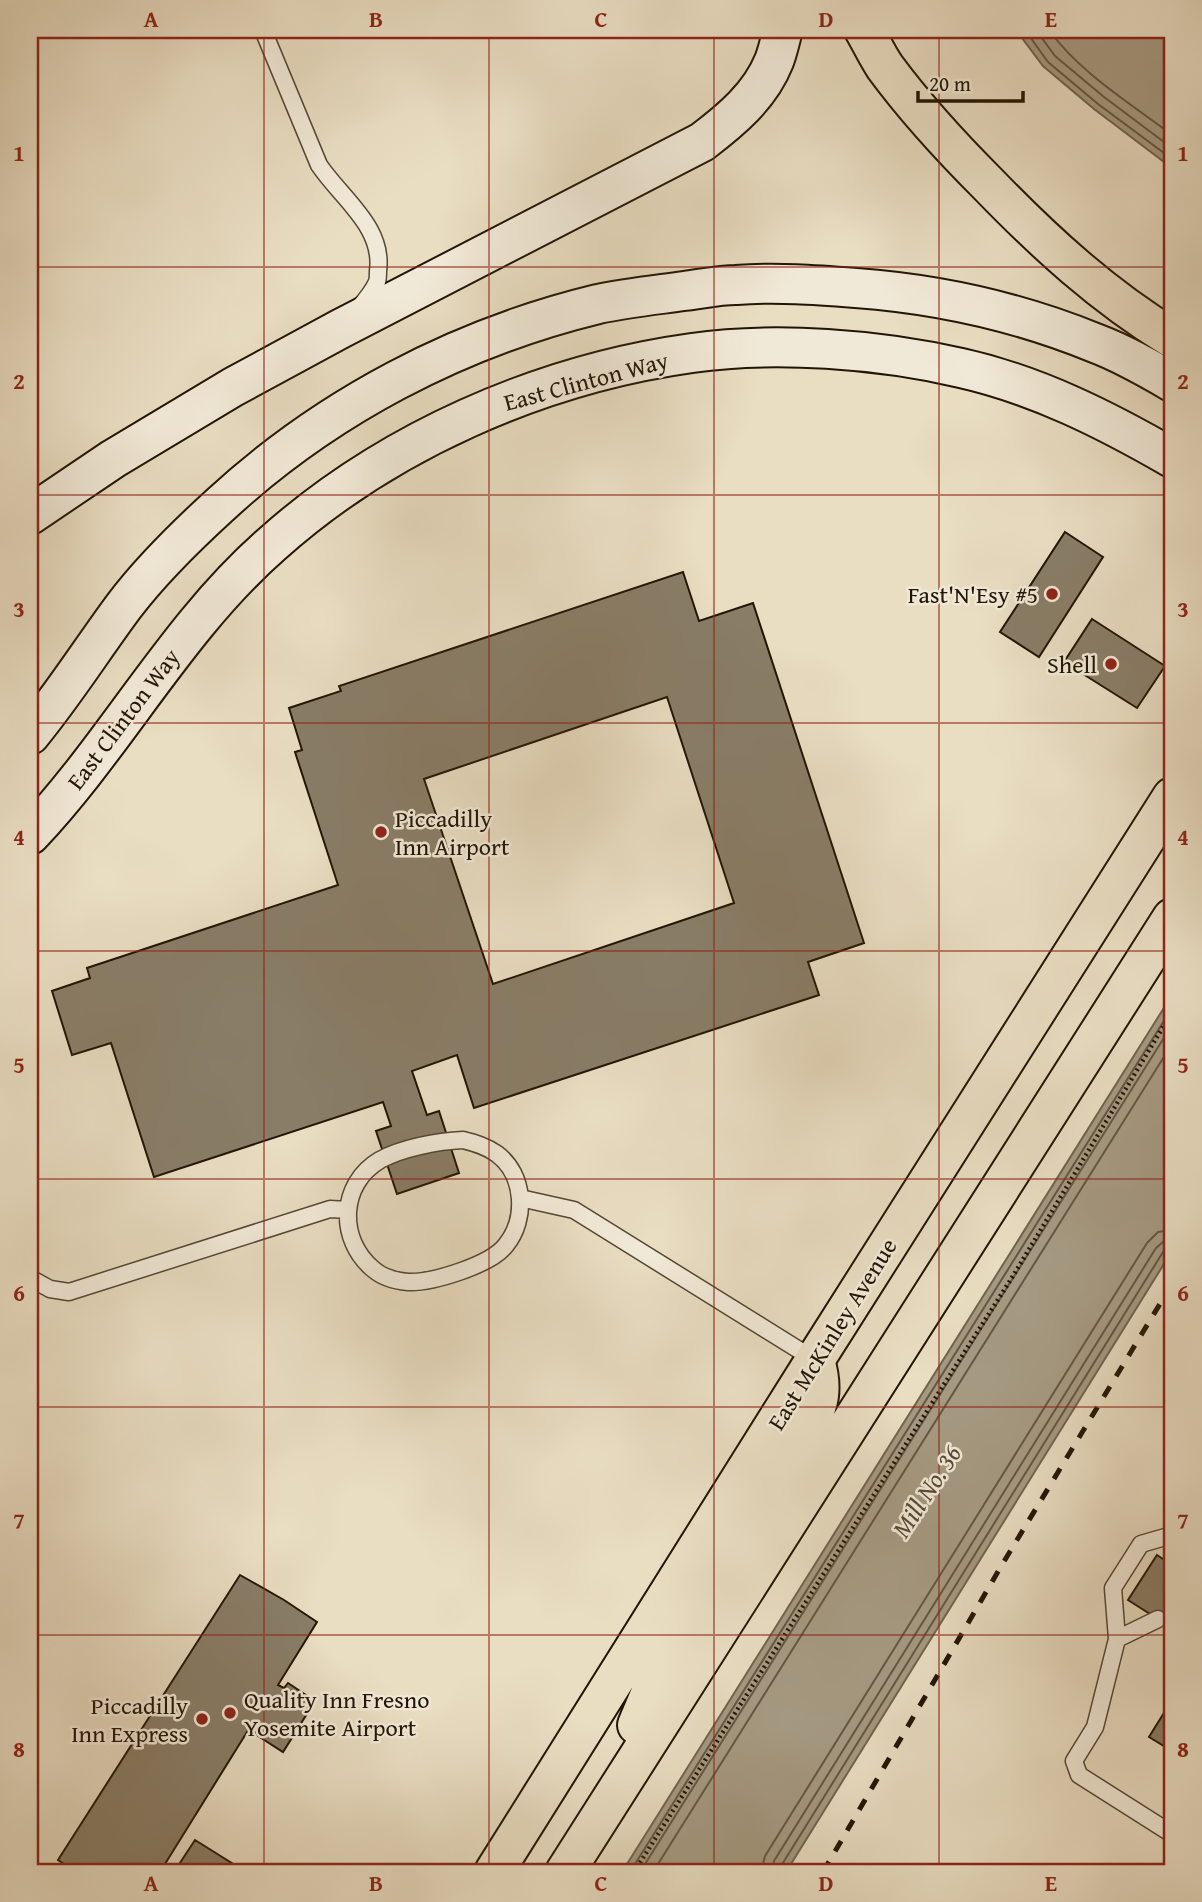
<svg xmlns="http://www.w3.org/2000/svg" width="1202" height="1902" font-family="'Gentium Book Plus',serif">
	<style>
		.water { fill: #a59981; stroke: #71644f; stroke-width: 2 }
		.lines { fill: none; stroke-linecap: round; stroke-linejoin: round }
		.shore { stroke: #645742; stroke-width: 2 }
		.building { fill: #897d67; stroke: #221504; stroke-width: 2; fill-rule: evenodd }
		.lane-casing { stroke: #544734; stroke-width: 19 }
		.secondary-casing { stroke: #221504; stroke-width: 42 }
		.primary-casing { stroke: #221504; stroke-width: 42 }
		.path { stroke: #221504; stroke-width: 4.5; stroke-dasharray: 2 3.5; stroke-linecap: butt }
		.lane { stroke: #f1e9d7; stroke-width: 16 }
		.secondary { stroke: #f1e9d7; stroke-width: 38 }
		.primary { stroke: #e9ddc2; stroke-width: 38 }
		.rail { stroke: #221504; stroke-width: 5; stroke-dasharray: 12 12; stroke-linecap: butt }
		.grid { fill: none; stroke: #8f2418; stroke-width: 2; stroke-opacity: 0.55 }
		.poi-dot { fill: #8f2418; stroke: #f1e9d7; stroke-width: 2.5 }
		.labels { text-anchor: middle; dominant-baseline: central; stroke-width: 5; stroke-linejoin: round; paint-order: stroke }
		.street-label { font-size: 24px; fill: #221504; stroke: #f1e9d7 }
		.poi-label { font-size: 24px; fill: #221504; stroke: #f1e9d7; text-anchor: end }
		.water-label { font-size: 26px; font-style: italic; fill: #564a36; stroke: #f1e9d7 }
		.neatline { fill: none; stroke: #8f2418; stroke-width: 2.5 }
		.grid-label { font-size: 23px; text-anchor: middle; font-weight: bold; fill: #8f2418 }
	</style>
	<rect width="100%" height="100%" fill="#e9ddc2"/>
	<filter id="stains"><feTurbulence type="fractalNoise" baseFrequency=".00286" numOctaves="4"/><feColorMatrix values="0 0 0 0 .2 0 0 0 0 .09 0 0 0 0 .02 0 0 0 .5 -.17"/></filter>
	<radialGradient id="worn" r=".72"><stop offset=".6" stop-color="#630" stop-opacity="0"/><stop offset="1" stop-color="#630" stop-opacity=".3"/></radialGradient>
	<path class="water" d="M1016 30H1172V168L1094 109 1043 66Z
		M1172 995V1251L786 1872H622Z"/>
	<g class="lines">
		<path class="shore" d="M1025 30 1048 62 1098 104 1172 159
			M1036 30 1055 56 1104 97 1172 148
			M1049 30C1080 73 1130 103 1172 135
			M630 1872 1172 1008
			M640 1872 1172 1025
			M653 1872 1172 1044
			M761 1872 765 1856 1147 1243 1158 1232 1172 1230
			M771 1872 774 1861 1156 1248 1163 1242 1172 1240
			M780 1872 781 1866 1163 1252 1167 1249H1172"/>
	</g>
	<path class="building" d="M1065 532 1103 557 1039 657 1000 632Z
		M683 572 699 621 753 603 864 943 808 962 819 995 474 1108 457 1055 412 1071 427 1115 439 1111 459 1173 397 1194 376 1131 391 1126 383 1102 154 1177 111 1043 72 1055 52 991 90 978 87 968 338 885 295 752 302 750 289 708 341 691 339 686ZM667 697 734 903 493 984 424 779Z
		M1092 619 1165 666 1137 708 1064 662Z
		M1157 1555 1172 1565V1628L1128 1600Z
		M240 1575 284 1600 317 1622 278 1685 284 1688 288 1683 315 1701 283 1752 255 1734 259 1728 252 1724 160 1872H76L58 1860Z
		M1172 1700V1751L1149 1737Z
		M195 1840 246 1872H174Z"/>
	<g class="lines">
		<g class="lane-casing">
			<path id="lane" d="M263 30 319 165C342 199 384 227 378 271 378 275 378 279 377 282 373 291 364 302 358 309
				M463 1140C475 1143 486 1146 497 1154 525 1175 527 1219 506 1245 491 1265 432 1283 408 1282 396 1281 382 1277 373 1269 338 1240 339 1184 380 1160 402 1148 438 1141 463 1140Z
				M520 1198 574 1210 815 1360
				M30 1278 50 1289 69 1292 330 1209 348 1210
				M1172 1535 1141 1544 1113 1588 1117 1639 1095 1727 1074 1761 1079 1775 1172 1834
				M1117 1639 1158 1619"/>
		</g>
		<g class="secondary-casing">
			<path id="secondary" d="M30 515 113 459 233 387 340 329 702 142C731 120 760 96 774 61 778 51 780 40 783 30
				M30 735C64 694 92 649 124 606 152 569 186 536 220 505 326 407 458 338 598 304 626 298 655 295 684 291 701 289 719 285 736 285 776 282 816 285 856 288 938 294 1019 312 1095 343 1122 353 1148 368 1172 382
				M30 835C117 743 176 628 272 544 386 442 540 374 692 353 775 341 879 349 961 368 1037 385 1106 420 1172 458"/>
		</g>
		<g class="primary-casing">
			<path id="primary" d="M864 30C871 42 877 55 885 67 916 109 951 147 988 184 1044 242 1103 296 1172 338
				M637 1725 663 1663 807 1431C819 1403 824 1390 815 1360
				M494 1872 815 1360 1172 797
				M565 1872 1172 918"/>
		</g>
		<path class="path" d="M634 1872 1013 1276 1172 1012"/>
		<use href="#lane" class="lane"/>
		<use href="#secondary" class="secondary"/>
		<use href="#primary" class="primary"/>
		<path class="rail" d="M823 1872 1003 1563 1172 1284"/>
	</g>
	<path class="grid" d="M264 30V1872M489 30V1872M714 30V1872M939 30V1872M30 267H1172M30 495H1172M30 723H1172M30 951H1172M30 1179H1172M30 1407H1172M30 1635H1172"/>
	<g class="poi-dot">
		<circle cx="1052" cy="594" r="7"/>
		<circle cx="1111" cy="664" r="7"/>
		<circle cx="381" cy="832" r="7"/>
		<circle cx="230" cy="1713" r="7"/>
		<circle cx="202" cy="1719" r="7"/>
	</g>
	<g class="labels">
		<g class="street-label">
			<text transform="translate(586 381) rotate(-15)">East Clinton Way</text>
			<text transform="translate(123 719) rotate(-53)">East Clinton Way</text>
			<text transform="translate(832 1334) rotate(-58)">East McKinley Avenue</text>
		</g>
		<g class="poi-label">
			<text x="1038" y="594">Fast'N'Esy #5</text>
			<text x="1097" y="664">Shell</text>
			<text x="395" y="818" text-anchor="start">Piccadilly<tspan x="395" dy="28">Inn Airport</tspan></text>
			<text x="244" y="1699" text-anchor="start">Quality Inn Fresno<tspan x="244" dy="28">Yosemite Airport</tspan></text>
			<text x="188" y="1705">Piccadilly<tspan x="188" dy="28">Inn Express</tspan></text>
		</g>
		<g class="water-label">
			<text transform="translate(926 1491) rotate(-57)">Mill No. 36</text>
		</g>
	</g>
	<rect width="1202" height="1902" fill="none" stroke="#e9ddc2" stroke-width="77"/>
	<path d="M918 91v10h105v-10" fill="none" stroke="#221504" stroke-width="3.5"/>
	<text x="929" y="91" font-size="21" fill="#221504" stroke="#f1e9d7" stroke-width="5" paint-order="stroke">20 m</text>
	<rect x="38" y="38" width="1126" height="1826" class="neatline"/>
	<g class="grid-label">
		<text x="151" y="27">A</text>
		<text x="376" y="27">B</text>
		<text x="601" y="27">C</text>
		<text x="826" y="27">D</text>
		<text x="1051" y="27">E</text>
		<text x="19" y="161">1</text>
		<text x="1183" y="161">1</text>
		<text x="19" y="389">2</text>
		<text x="1183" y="389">2</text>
		<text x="19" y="617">3</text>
		<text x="1183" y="617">3</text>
		<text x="19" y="845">4</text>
		<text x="1183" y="845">4</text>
		<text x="19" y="1073">5</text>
		<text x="1183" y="1073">5</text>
		<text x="19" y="1301">6</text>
		<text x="1183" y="1301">6</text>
		<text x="19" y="1529">7</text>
		<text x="1183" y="1529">7</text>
		<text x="19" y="1757">8</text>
		<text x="1183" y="1757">8</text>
		<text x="151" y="1891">A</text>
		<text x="376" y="1891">B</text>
		<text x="601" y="1891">C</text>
		<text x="826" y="1891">D</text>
		<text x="1051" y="1891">E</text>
	</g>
	<rect width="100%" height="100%" filter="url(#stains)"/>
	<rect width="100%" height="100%" fill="url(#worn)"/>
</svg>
